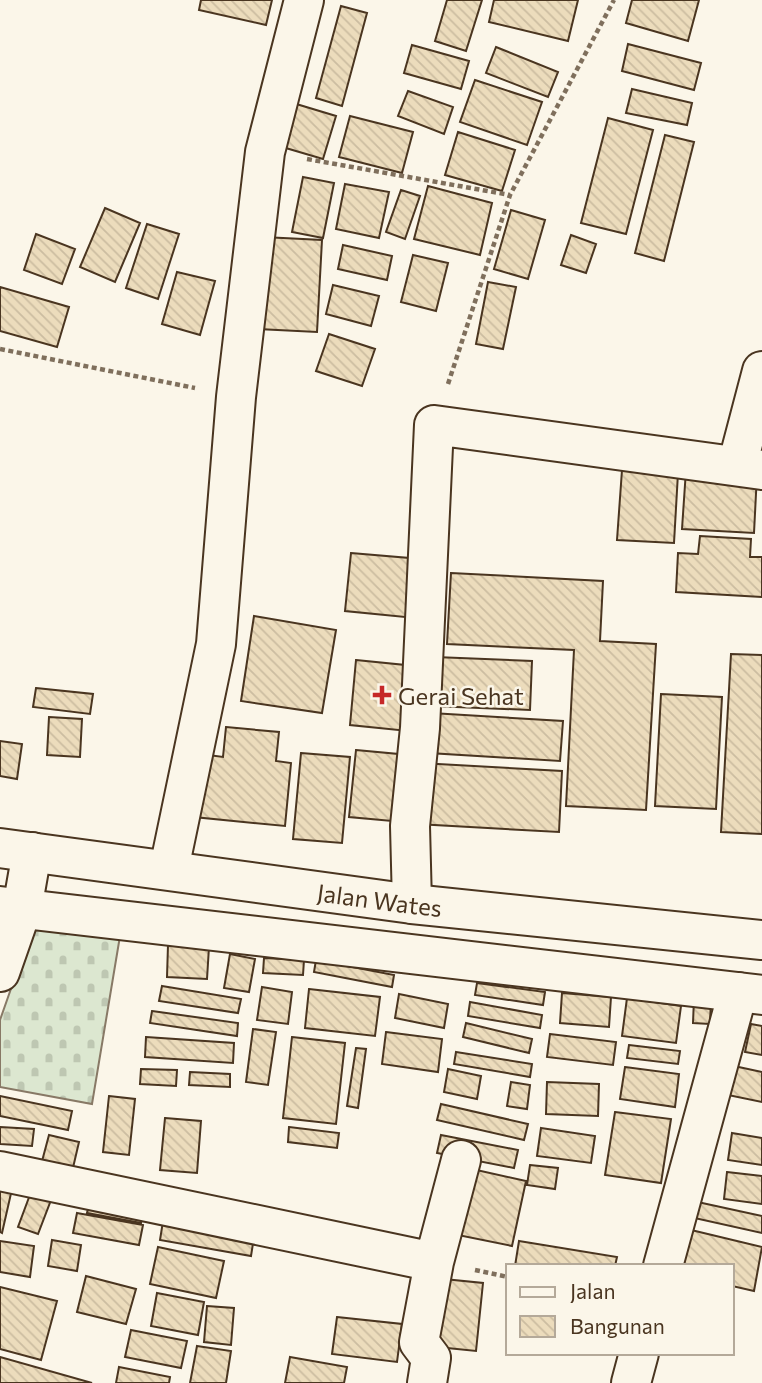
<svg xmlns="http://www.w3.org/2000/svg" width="762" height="1383" font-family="Commissioner,sans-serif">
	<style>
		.cemetery { fill: url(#cemetery-stones); stroke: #887966; stroke-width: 2 }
		.building { fill: url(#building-back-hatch); stroke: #4a3520; stroke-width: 2 }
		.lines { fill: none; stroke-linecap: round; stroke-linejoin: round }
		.street-casing { stroke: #4a3520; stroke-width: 42 }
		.secondary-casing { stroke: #4a3520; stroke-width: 42 }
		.primary-casing { stroke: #4a3520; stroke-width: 42 }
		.path { stroke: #7f6f5c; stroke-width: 4.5; stroke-dasharray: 5 3.5; stroke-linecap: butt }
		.street { stroke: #fbf6e9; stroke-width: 38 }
		.secondary { stroke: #fbf6e9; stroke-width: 38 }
		.primary { stroke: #fbf6e9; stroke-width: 38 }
		.poi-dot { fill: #c62828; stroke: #fbf6e9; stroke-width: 2.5 }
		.labels { text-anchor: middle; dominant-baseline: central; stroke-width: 5; stroke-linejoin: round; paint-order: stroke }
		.poi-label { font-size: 24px; fill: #4a3520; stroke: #fbf6e9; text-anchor: start }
		.street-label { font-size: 24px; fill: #4a3520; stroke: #fbf6e9 }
	</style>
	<defs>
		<pattern id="cemetery-stones" width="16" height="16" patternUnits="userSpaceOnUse" patternTransform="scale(1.75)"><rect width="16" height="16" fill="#dce7d0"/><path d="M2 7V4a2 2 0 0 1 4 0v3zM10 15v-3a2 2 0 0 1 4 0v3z" fill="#bec7b2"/></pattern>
		<pattern id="building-back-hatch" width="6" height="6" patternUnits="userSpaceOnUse" patternTransform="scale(1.75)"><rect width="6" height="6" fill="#ecdcbc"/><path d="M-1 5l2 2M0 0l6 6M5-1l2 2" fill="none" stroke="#ccbda1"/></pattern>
	</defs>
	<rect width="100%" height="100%" fill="#fbf6e9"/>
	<path class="cemetery" d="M33 926 120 936 92 1104 0 1087V1020Z"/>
	<path class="building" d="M201 0H272L266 25 199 10Z
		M447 0H482L466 51 435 41Z
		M494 0H578L568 41 489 22Z
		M632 0H699L688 41 626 23Z
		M341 6 367 13 342 106 316 98Z
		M628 44 701 63 694 90 622 71Z
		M412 45 469 61 461 89 404 73Z
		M496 47 558 72 548 97 486 73Z
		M475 80 542 102 527 145 460 122Z
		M632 89 692 103 687 125 626 113Z
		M408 91 453 107 444 134 398 116Z
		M293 103 336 116 323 159 279 146Z
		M350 116 413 132 402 173 339 157Z
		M608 118 653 130 626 234 581 223Z
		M458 132 515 150 502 191 445 175Z
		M665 135 694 142 664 261 635 253Z
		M303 177 334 183 323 238 292 232Z
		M345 184 389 192 379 238 336 229Z
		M428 186 492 203 480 255 414 239Z
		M401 190 420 196 405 239 386 232Z
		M105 208 140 223 115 282 80 267Z
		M511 210 545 220 528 279 494 269Z
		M147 224 179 234 158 299 126 288Z
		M36 234 75 249 62 284 24 270Z
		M571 235 596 244 586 273 561 265Z
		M263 237 322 240 317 332 258 329Z
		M343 245 392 256 387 280 338 269Z
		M413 255 448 263 436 311 401 302Z
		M177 272 215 281 200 335 162 324Z
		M488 282 516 287 503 349 476 344Z
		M333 285 379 296 371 326 326 314Z
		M0 287 69 307 57 347 0 331Z
		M329 334 375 349 362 386 316 371Z
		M622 470 678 473 674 543 617 540Z
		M686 470 757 474 754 533 682 529Z
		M700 536 751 539 750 557H762V597L676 592 678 553 698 554Z
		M351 553 421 559 415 618 345 611Z
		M451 573 603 581 600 641 656 644 646 810 566 806 574 650 447 644Z
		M254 616 336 630 322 713 241 701Z
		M731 654 762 655V834L721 832Z
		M435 657 532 661 530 710 433 706Z
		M356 660 415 666 408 731 350 725Z
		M36 688 93 694 90 714 33 707Z
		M661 694 722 697 716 809 655 806Z
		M431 713 563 721 560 761 429 753Z
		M49 717 82 719 80 757 47 755Z
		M226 727 279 732 276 761 291 763 285 826 194 817 200 754 223 757Z
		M0 741 22 744 17 779 0 776Z
		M356 750 409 755 403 822 349 817Z
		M301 753 350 757 342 843 293 839Z
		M420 763 562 771 559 832 417 824Z
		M168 945 209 947 207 979 167 977Z
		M230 954 255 959 249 992 224 988Z
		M264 958 304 960 303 975 263 973Z
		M316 960 394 975 392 987 314 972Z
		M477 983 545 992 543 1005 475 995Z
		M162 986 241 999 238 1013 159 1001Z
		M262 987 292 992 288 1024 257 1020Z
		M309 989 380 997 375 1036 305 1028Z
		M562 993 611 997 609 1027 560 1023Z
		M399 994 448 1004 444 1028 395 1018Z
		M627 998 681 1006 676 1043 622 1036Z
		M694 998 711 999 710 1024 693 1023Z
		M470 1002 542 1015 540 1028 468 1016Z
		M152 1011 238 1023 237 1036 150 1023Z
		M466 1023 532 1039 529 1053 463 1037Z
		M751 1024 762 1026V1055L745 1052Z
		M253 1029 276 1032 268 1085 246 1082Z
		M386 1032 442 1039 438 1072 382 1064Z
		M550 1034 616 1042 613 1065 547 1057Z
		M146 1037 234 1043 233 1063 145 1057Z
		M292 1037 345 1043 336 1124 283 1118Z
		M629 1045 680 1051 678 1064 627 1058Z
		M356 1048 366 1049 358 1108 347 1106Z
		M456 1052 532 1064 530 1077 454 1064Z
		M734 1066 762 1072V1102L728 1095Z
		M625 1067 679 1074 675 1107 620 1099Z
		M141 1069 177 1070 176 1086 140 1084Z
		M448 1069 481 1076 477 1099 444 1092Z
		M190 1072 230 1074V1087L189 1085Z
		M511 1082 530 1085 527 1109 507 1106Z
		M547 1082 599 1084 598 1116 546 1114Z
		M0 1096 72 1111 68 1130 0 1116Z
		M109 1096 135 1099 129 1155 103 1152Z
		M441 1104 528 1124 524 1140 437 1120Z
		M615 1112 671 1119 661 1183 605 1175Z
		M165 1118 201 1121 197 1173 160 1170Z
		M0 1127 34 1129 32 1146 0 1144Z
		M289 1127 339 1133 337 1148 288 1142Z
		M541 1128 595 1136 591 1163 537 1156Z
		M732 1133 762 1138V1165L728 1160Z
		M49 1135 79 1142 72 1172 41 1165Z
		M441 1135 518 1150 514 1168 437 1153Z
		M530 1165 558 1168 555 1189 527 1185Z
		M463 1167 526 1181 512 1246 448 1233Z
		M727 1172 762 1176V1204L724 1199Z
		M0 1186 12 1189 2 1233 0 1232Z
		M31 1192 51 1200 38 1234 18 1227Z
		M90 1201 143 1211 141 1223 87 1213Z
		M693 1201 762 1216V1233L690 1217Z
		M77 1213 143 1225 139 1245 73 1233Z
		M164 1215 255 1231 251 1256 160 1240Z
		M687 1229 762 1247 754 1291 732 1286V1266H678Z
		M52 1240 81 1245 77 1271 48 1266Z
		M0 1241 34 1246 30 1277 0 1272Z
		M519 1241 617 1257 615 1266H515Z
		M158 1247 224 1261 216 1298 150 1284Z
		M86 1276 136 1289 126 1324 77 1312Z
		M434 1278 483 1283 476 1351 428 1346Z
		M0 1287 57 1301 41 1360 0 1349Z
		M157 1293 204 1302 198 1335 151 1326Z
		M207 1306 234 1308 231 1345 204 1342Z
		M337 1317 402 1324 397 1362 332 1354Z
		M131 1330 187 1341 181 1368 125 1357Z
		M197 1346 231 1351 226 1383H190Z
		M0 1357 92 1383H0Z
		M290 1357 347 1367 344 1383H285Z
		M119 1367 170 1377 169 1383H116Z"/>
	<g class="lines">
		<g class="street-casing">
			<path id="street" d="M737 466 762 371
				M169 869 216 644 236 397 265 152 304 0
				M412 904 410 826 420 728 434 425 762 470
				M0 1171 434 1262
				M663 1266 738 992
				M427 1383 431 1358 419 1342 434 1262 461 1160
				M631 1383 639 1353"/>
		</g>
		<g class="secondary-casing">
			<path id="secondary" d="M0 972 22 909 32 852"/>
		</g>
		<g class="primary-casing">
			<g id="primary">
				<path id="s1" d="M0 848 412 904 762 940"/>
				<path d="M0 906 762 995"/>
			</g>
		</g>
		<path class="path" d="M307 159 510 195
			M0 349 195 388
			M448 384 510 195 614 0
			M475 1270 508 1277"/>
		<use href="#street" class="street"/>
		<use href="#secondary" class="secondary"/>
		<use href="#primary" class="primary"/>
	</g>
	<path class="poi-dot" d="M378.5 684.5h7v7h7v7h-7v7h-7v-7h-7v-7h7z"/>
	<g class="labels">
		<g class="poi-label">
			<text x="398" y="695">Gerai Sehat</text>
		</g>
		<g class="street-label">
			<text stroke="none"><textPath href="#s1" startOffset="383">Jalan Wates</textPath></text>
		</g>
	</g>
	<rect x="506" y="1264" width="228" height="91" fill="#fbf6e9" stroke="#b4a999" stroke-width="2"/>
	<rect x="520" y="1287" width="35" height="10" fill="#fbf6e9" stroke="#b4a999" stroke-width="2"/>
	<text x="570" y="1299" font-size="21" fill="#4a3520">Jalan</text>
	<rect x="520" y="1316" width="35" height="21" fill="url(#building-back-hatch)" stroke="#b4a999" stroke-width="2"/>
	<text x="570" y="1334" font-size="21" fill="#4a3520">Bangunan</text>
</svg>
